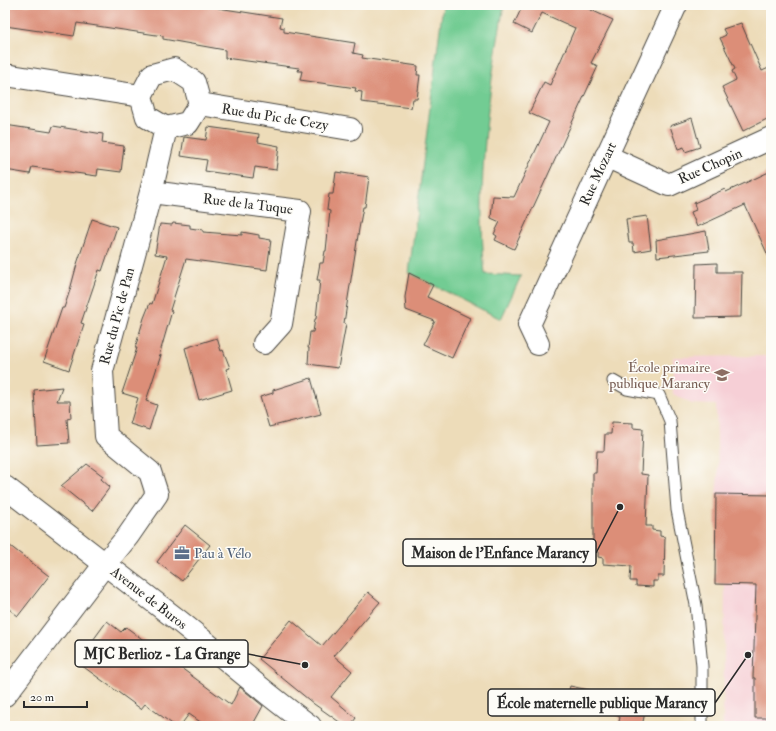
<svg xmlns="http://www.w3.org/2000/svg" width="776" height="731" font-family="'IM FELL Double Pica',serif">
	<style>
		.built { fill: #f6cfd6 }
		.green { fill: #72cc93; stroke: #4e7c5f }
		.building { fill: #dc8e78 }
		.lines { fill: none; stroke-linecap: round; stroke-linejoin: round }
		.service-casing { stroke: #484640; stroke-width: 13 }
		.minor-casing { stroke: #484640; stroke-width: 24 }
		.service { stroke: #fff; stroke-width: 11 }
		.minor { stroke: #fff; stroke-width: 22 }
		.labels { text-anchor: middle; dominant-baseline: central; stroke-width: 3; stroke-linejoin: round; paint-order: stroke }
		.street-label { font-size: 14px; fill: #2b2b2b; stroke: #fdfcf7 }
		.education-label { font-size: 14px; fill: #785e54; stroke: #fdfcf7; text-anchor: end }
		.service-label { font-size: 14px; fill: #4e5e75; stroke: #fdfcf7; text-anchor: start }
		.leader { fill: none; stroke: #2b2b2b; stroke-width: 1.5 }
		.callout-dot { fill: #2b2b2b; stroke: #fdfcf7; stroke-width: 1.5 }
		.callout { fill: #fdfcf7; stroke: #2b2b2b; stroke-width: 1.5 }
		.callout-label { font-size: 15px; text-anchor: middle; font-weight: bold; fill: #2b2b2b }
	</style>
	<rect width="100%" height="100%" fill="#fdfcf7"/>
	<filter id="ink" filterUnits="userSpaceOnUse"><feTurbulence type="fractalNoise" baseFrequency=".025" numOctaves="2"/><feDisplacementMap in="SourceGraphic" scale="8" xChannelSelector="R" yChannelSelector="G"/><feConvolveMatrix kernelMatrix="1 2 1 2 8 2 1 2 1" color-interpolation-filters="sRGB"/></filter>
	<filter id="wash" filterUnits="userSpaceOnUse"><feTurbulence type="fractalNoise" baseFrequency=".012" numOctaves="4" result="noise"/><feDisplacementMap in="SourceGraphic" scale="16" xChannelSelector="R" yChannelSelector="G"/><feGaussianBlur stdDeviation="0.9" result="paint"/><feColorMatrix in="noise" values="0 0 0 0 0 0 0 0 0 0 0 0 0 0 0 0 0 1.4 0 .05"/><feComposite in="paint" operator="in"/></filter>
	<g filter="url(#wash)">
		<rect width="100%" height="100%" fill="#eddcb9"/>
		<path class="built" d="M771 241V726H723L725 585 715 584 716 494 718 474 716 405 692 404 673 394V357L770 356 768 242Z"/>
		<path class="green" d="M443 5H504C488 92 476 186 485 274L521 276 501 319 409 273Z"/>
		<g id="blocks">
			<path class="building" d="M5 5H219L218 8 282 18 280 27 284 28V32L355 43 353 53 363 55 362 58 418 66 417 75H420L417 99H413L411 108 361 102 362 92 355 91 356 88 300 80 302 71H298L299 68 225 58V50L163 39V36L77 23 74 36 5 26Z
				M523 5H580L613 20 591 63 598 66 514 249 495 240 497 236 494 234 500 222 491 218 493 196 514 197 549 122 529 113 544 82 550 85 575 28 542 13 532 33 514 24Z
				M741 23 762 71 771 67V117L743 131 722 87 736 80 732 71 735 69 720 38 726 35 723 29Z
				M692 118 700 147 685 152 684 147 678 149 670 126Z
				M5 125 51 132 53 126 103 134 102 143 124 146 121 172 98 169 97 176 32 167 30 174 5 170Z
				M208 127 259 134 258 142 279 146 276 170 255 167 253 178 205 171 207 160 181 156 184 137 206 140Z
				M771 171V262L745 205 697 227 691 212 696 210 694 203 725 189 726 192Z
				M336 172 369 177 365 207H363L359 229 344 323 346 324 338 368 308 364 309 348H308L310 332H313L315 319H316L320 280H317L320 263H323L325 251H326L330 211 327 210 329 194H333Z
				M647 216 651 249 634 252 633 243H629L626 219Z
				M92 219 117 227 102 271 99 270 81 323 84 324 69 370 44 361 62 308H64L70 290 77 264Z
				M173 223 190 225V228L203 230V232L242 235V232L259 235V238L271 240 267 270 186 259 170 310 172 311 159 356 161 355 146 401 157 405 149 430 130 424 138 398 122 393 137 348H135L144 318 150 303 152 304 167 256 155 254 160 224 172 225Z
				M706 231 709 251 657 257 656 240Z
				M717 263V272H742L741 317 695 318 696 264Z
				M409 273 433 285 427 297 470 318 452 358 423 345 435 321 406 310 405 297Z
				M217 338 221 351 223 350 230 368 226 369 232 390 199 400 185 348Z
				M311 378 321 414 269 427 260 397 273 393V390Z
				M62 387 57 401H70L71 418 67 419 69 443 37 445 34 390Z
				M612 422 633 423V428L643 429 641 474 648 475 646 526H652V530L660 531V536L665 537 664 576H658V581H653V587L636 586V581H630L631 566 603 564V558L598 557V552L593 551V473H596L597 451H604L605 434H611Z
				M87 464 103 476 101 479 110 487 92 511 61 486Z
				M716 494 771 495V718H755V678H753L756 585 715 584Z
				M185 525 210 545 182 581 157 562Z
				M5 542 49 576 18 616 5 606Z
				M368 592 380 602 334 656 352 671 331 697 356 718 350 726H345L314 704 259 659 291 620 322 646Z
				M107 621 121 632 126 627 231 705 240 687 263 706 252 726H206L189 714 180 726H175L145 704 141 709 77 662Z
				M570 686 617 696V693L647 703 642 726H618L620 717 604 709 573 703 575 697 568 694Z"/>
		</g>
	</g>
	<g filter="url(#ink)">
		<use href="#blocks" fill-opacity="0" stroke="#484640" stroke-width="1"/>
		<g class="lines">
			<g class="service-casing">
				<path id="service" d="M613 381 627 389 659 395 670 421 677 510 696 605 702 666V726"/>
			</g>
			<g class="minor-casing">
				<path id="minor" d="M174 69 194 82 200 104 188 123 166 128 147 117 141 96 152 75Z
					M5 75 141 96
					M200 104 350 129
					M606 156 669 185 771 138
					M151 192 300 211 281 324 264 343
					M538 344 529 325 676 5
					M5 487C63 532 121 576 179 621 223 656 264 693 310 726
					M5 695 105 564 128 536 157 494 150 472 106 436 102 371 151 192 166 128"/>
			</g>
			<use href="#service" class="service"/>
			<use href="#minor" class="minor"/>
		</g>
	</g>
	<defs>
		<g id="school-bare" transform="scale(1.2)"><path d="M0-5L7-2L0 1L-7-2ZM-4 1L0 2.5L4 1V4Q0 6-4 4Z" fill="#8d6e63" stroke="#fdfcf7" stroke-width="2.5" paint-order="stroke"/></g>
		<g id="office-bare" transform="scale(1.2)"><path d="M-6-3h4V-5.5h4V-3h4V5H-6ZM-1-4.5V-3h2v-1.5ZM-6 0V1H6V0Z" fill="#5c6f8a" stroke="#fdfcf7" stroke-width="2.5" paint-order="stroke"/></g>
	</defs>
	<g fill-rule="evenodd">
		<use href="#school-bare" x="722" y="375"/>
		<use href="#office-bare" x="182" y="553"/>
	</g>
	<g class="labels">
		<g class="street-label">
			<text transform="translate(275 117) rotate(9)">Rue du Pic de Cezy</text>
			<text transform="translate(710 166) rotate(-24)">Rue Chopin</text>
			<text transform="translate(598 174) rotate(-65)">Rue Mozart</text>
			<text transform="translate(248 204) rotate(7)">Rue de la Tuque</text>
			<text transform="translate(117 316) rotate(-75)">Rue du Pic de Pan</text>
			<text transform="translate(149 598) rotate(38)">Avenue de Buros</text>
		</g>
		<g class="education-label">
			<text x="710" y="367">École primaire<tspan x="710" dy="16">publique Marancy</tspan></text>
		</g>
		<g class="service-label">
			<text x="194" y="553">Pau à Vélo</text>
		</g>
	</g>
	<path class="leader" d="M620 507L596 553M305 665L248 654M748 655L715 703"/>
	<g class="callout-dot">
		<circle cx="620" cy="507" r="4"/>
		<circle cx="305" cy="665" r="4"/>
		<circle cx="748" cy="655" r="4"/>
	</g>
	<g class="callout">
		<rect x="403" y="539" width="193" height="27" rx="4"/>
		<rect x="75" y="640" width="173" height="27" rx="4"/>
		<rect x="488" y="689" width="227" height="27" rx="4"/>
	</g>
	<g class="callout-label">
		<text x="500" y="558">Maison de l'Enfance Marancy</text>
		<text x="162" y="659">MJC Berlioz - La Grange</text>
		<text x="602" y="708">École maternelle publique Marancy</text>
	</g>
	<rect width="776" height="731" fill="none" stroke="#fdfcf7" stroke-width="20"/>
	<path d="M24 701v6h63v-6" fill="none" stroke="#2b2b2b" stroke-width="2"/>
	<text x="30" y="701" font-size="12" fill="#2b2b2b" stroke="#fdfcf7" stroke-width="3" paint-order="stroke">20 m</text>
</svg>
